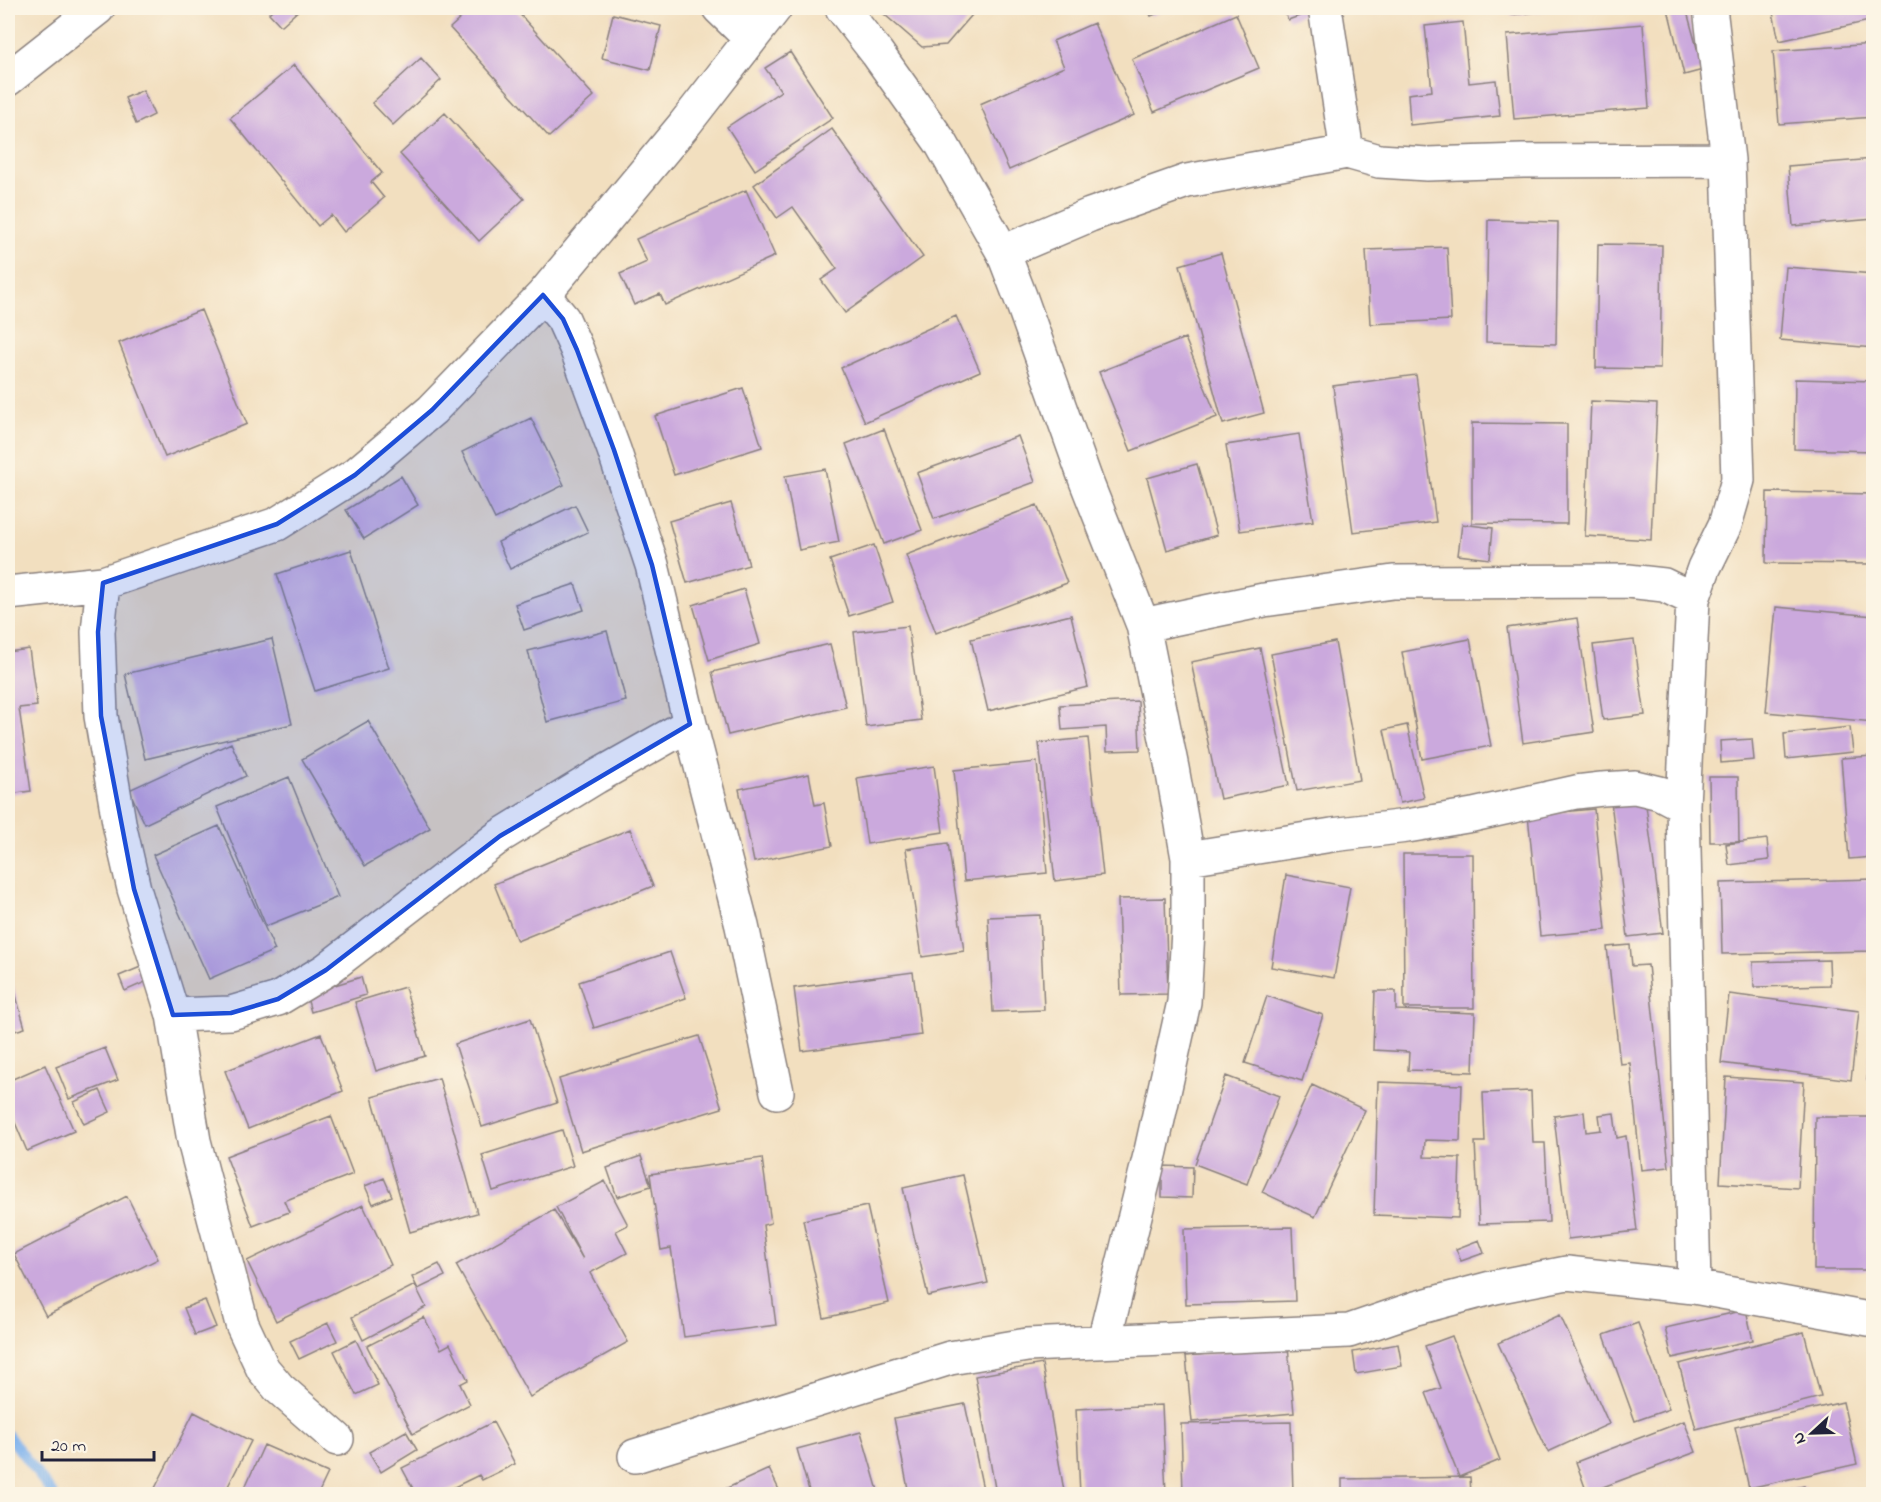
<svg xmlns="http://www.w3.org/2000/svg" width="1881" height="1502" font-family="'Indie Flower',sans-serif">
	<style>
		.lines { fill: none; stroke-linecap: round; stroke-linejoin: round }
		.stream { stroke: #80b3ed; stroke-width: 10 }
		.building { fill: #cba9dd }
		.minor-casing { stroke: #8a807d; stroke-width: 36 }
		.minor { stroke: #fff; stroke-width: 33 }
		.marked { fill: #1d4ed8; fill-opacity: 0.2; stroke: #1d4ed8; stroke-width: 4.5; stroke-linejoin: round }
	</style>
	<rect width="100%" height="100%" fill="#fcf5e5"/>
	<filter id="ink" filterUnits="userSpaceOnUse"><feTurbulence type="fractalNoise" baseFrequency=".0167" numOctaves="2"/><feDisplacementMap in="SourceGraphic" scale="12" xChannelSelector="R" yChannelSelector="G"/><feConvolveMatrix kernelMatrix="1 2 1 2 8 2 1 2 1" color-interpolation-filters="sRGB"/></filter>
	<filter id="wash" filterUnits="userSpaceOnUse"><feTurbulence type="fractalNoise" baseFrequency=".008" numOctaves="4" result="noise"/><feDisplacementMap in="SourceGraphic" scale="24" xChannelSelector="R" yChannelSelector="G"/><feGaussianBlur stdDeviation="1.35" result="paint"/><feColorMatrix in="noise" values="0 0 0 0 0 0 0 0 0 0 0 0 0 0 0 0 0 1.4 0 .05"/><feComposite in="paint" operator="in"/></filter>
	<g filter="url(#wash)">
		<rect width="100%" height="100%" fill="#f2dfbf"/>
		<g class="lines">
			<path class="stream" d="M8 1435 53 1494"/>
		</g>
		<g id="blocks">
			<path class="building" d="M274 8H301L281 26 269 13Z
				M472 8H514L594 96 549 137 450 28Z
				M877 8H978L946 45 922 47Z
				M1147 8H1170L1151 16Z
				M1283 8H1315L1316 10 1288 20Z
				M1510 8H1561V9L1511 15Z
				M1674 8H1686L1703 70 1684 75 1668 9Z
				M1772 8H1874V20L1779 41Z
				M613 14 661 26 650 70 602 58Z
				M1236 14 1259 68 1154 112 1132 59Z
				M1463 22 1469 83 1496 80 1500 116 1410 125 1408 94 1432 91 1425 26Z
				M1094 23 1134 115 1009 170 980 104 1064 67 1053 41Z
				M1643 24 1649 108 1514 119 1507 35Z
				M1874 44V117L1779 124 1773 51Z
				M790 52 833 118 755 170 727 127 781 91 765 68Z
				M421 58 441 80 393 125 372 103Z
				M294 65 382 173 371 182 384 198 344 232 331 215 318 226 230 118Z
				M143 90 154 115 136 124 125 98Z
				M445 113 524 199 479 241 400 154Z
				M832 129 923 257 845 313 821 280 837 269 793 207 777 218 754 185Z
				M1874 159V219L1793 226 1788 166Z
				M746 190 775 256 665 305 660 294 634 305 620 274 647 262 636 239Z
				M1488 220 1558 222 1556 344 1486 342Z
				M1598 244 1662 245 1660 369 1596 368Z
				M1447 247 1451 320 1370 324 1366 250Z
				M1221 253 1264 413 1223 424 1180 265Z
				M1786 267 1874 274V348L1780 340Z
				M201 310 247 424 165 457 119 343Z
				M956 316 980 371 865 422 841 368Z
				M1185 338 1217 417 1131 451 1099 372Z
				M1416 375 1436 522 1353 532 1333 386Z
				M1795 379 1874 381V451L1794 449Z
				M743 388 762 447 674 475 655 416Z
				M1591 401 1657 404 1651 540 1585 536Z
				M531 418 564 485 495 519 462 452Z
				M1472 423 1567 424V524L1472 523Z
				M884 429 922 530 884 544 846 444Z
				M1299 434 1313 521 1240 531 1226 445Z
				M1018 436 1035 482 934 519 917 473Z
				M1197 464 1217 535 1167 550 1147 478Z
				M825 469 839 542 799 550 785 476Z
				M401 476 418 505 364 539 346 510Z
				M1767 492 1874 494V564L1766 563Z
				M731 503 749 565 687 583 669 521Z
				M575 505 588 532 510 569 498 542Z
				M1037 505 1067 583 936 633 906 555Z
				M1462 524 1493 528 1490 559 1458 555Z
				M874 545 893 602 849 616 830 560Z
				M351 550 389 668 315 691 277 574Z
				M575 584 584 610 524 630 515 604Z
				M744 589 760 644 709 660 693 605Z
				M1776 607 1874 616V722L1766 712Z
				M1071 615 1088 687 988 711 971 639Z
				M1577 618 1594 732 1523 743 1507 628Z
				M908 626 921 720 866 727 854 632Z
				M607 631 626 701 547 722 528 651Z
				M272 639 292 724 145 759 125 674Z
				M1470 639 1491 746 1422 759 1402 652Z
				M1634 640 1645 715 1603 720 1593 645Z
				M1335 642 1360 780 1297 791 1271 654Z
				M830 644 846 707 728 735 712 672Z
				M1260 648 1289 785 1220 799 1191 662Z
				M29 649 37 706 19 708 31 791 8 794V652Z
				M1138 701 1140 750 1107 751 1106 727 1062 730 1060 705Z
				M368 721 430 828 365 866 302 759Z
				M1407 725 1424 798 1400 803 1384 730Z
				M1850 727 1853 752 1786 759 1784 734Z
				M1088 738 1103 875 1055 881 1039 743Z
				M1752 739 1754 760 1721 763 1720 741Z
				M231 743 246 776 145 824 129 790Z
				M1874 756V857L1849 859 1841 758Z
				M1037 762 1047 873 964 881 954 770Z
				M934 766 943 832 867 844 857 778Z
				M809 774 815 805 824 803 832 846 754 862 739 789Z
				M289 777 338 897 266 926 217 807Z
				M1709 777H1738L1739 842H1710Z
				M1645 798 1663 933 1628 937 1611 802Z
				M1594 809 1606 930 1540 936 1528 815Z
				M219 826 275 950 209 979 153 855Z
				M630 829 653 886 517 941 494 884Z
				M1767 839 1769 860 1729 865 1726 844Z
				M948 843 964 951 922 957 906 849Z
				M1403 854H1473L1474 1008H1404Z
				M1286 875 1350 887 1334 978 1271 967Z
				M1874 879V951L1722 954 1720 883Z
				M1165 898 1168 994 1121 995 1118 899Z
				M1040 915 1044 1010 993 1012 988 917Z
				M1630 945 1632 966 1648 965 1669 1167 1641 1170 1630 1063 1620 1064 1607 947Z
				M670 952 686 998 594 1028 579 982Z
				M1829 960 1830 985 1754 987 1753 962Z
				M143 966 150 980 125 991 119 976Z
				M8 967 25 1028 8 1033Z
				M913 972 921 1035 802 1051 794 988Z
				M361 977 366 995 311 1012 306 994Z
				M405 987 425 1056 376 1071 355 1002Z
				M1375 991H1396V1010L1475 1013 1473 1072 1408 1070 1409 1052 1373 1050Z
				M1729 994 1859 1011 1851 1080 1721 1063Z
				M1267 996 1323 1015 1302 1081 1245 1063Z
				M530 1019 557 1103 482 1127 455 1044Z
				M321 1034 343 1091 248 1129 225 1071Z
				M699 1036 722 1108 581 1151 559 1079Z
				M1872 1036 1874 1037V1081L1867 1080Z
				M105 1048 118 1080 69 1099 56 1067Z
				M45 1065 74 1131 27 1151 8 1106V1081Z
				M1226 1076 1279 1096 1247 1184 1195 1164Z
				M1726 1077 1804 1082 1798 1188 1720 1183Z
				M439 1078 477 1213 410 1232 372 1097Z
				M1378 1082 1462 1085 1460 1141 1425 1140 1424 1157 1460 1158 1458 1218 1374 1215Z
				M1312 1085 1365 1110 1315 1217 1262 1192Z
				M100 1090 110 1112 84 1124 74 1102Z
				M1531 1091 1533 1143H1545L1549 1222 1479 1224 1475 1142H1485L1483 1093Z
				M1584 1112 1586 1132 1601 1130 1599 1115 1614 1113 1617 1138 1626 1136 1637 1231 1568 1239 1554 1116Z
				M331 1116 353 1174 284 1201 289 1212 253 1226 226 1156Z
				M1815 1117H1874V1270H1814Z
				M562 1130 573 1166 493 1191 482 1155Z
				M641 1156 651 1186 617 1197 607 1168Z
				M762 1158 771 1223 763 1225 776 1325 684 1337 671 1248 661 1250 650 1174Z
				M1162 1166 1193 1167 1192 1198 1162 1197Z
				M963 1175 988 1283 928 1296 903 1188Z
				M384 1178 392 1196 373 1204 365 1186Z
				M605 1181 628 1225 616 1231 627 1253 590 1273 628 1342 530 1397 456 1265 554 1210 583 1259 556 1207Z
				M127 1196 158 1259 46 1316 14 1254Z
				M363 1205 391 1265 276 1321 247 1261Z
				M867 1206 889 1303 824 1318 803 1220Z
				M1292 1227 1295 1301 1186 1304 1184 1229Z
				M1479 1240 1484 1253 1461 1261 1456 1249Z
				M439 1264 445 1276 418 1289 412 1277Z
				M415 1285 426 1307 363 1340 352 1317Z
				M205 1300 216 1327 195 1335 184 1308Z
				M1746 1310 1753 1340 1672 1358 1665 1328Z
				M1560 1315 1609 1424 1548 1452 1498 1343Z
				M424 1317 441 1349 450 1344 468 1380 460 1384 470 1404 413 1434 367 1346Z
				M328 1323 337 1341 299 1359 290 1341Z
				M1638 1323 1669 1409 1635 1421 1604 1335Z
				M1804 1332 1821 1397 1696 1429 1679 1364Z
				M1452 1336 1500 1460 1459 1477 1426 1393 1441 1388 1425 1346Z
				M356 1340 378 1385 356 1395 334 1351Z
				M1398 1344 1402 1366 1356 1374 1353 1352Z
				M1288 1346 1294 1413 1192 1422 1186 1356Z
				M1042 1364 1064 1491 1056 1493V1494H996L975 1376Z
				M1843 1402 1857 1464 1749 1488 1735 1427Z
				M965 1404 984 1494H909L894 1418Z
				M1162 1405 1166 1494H1080L1076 1409Z
				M194 1412 251 1441 224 1494H152Z
				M1684 1421 1696 1452 1587 1493 1576 1462Z
				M493 1422 515 1464 482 1480 479 1475 440 1494H416L402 1468Z
				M1291 1422 1293 1494H1183L1181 1424Z
				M406 1431 417 1450 381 1472 369 1452Z
				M861 1432 879 1494H810L797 1449Z
				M264 1445 328 1473 318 1494H242Z
				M769 1469 781 1494H714Z
				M1470 1477 1471 1494H1342V1479Z
				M1804 1486 1806 1494H1770Z"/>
		</g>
	</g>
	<g filter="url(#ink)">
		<use href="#blocks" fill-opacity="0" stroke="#8a807d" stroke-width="1.5"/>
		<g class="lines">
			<g class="minor-casing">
				<path id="minor" d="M719 8 750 38
					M842 8 877 53 941 143 1003 252 1020 296 1086 481 1143 625 1172 768 1188 858V930L1184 1002 1151 1151 1104 1341
					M1325 8 1347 152
					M8 79 98 8
					M1003 252 1090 215 1187 181 1347 152 1379 161 1427 164 1523 161 1728 160
					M543 295 563 319 577 350 614 450 652 565 690 724 742 926 777 1092
					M103 583 98 632 101 716 120 828 134 889 173 1015 194 1141 242 1324 263 1369 279 1388 337 1439
					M8 593 103 583 277 524 355 475 432 410 543 295 684 125 775 8
					M1143 625 1264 600 1393 582 1628 581 1664 585 1693 599
					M1188 858 1332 835 1407 826 1473 815 1576 792 1602 789 1635 787 1660 793 1683 805
					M173 1015 231 1013 278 999 326 970 500 836 596 777 690 724
					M1694 1287 1683 805 1693 599 1704 568 1725 525 1738 480 1728 160 1710 8
					M635 1456 950 1358 1027 1345 1349 1331 1416 1308 1495 1287 1567 1273 1694 1287 1874 1320"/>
			</g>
			<use href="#minor" class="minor"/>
		</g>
	</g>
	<path class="marked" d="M543 295 563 319 577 350 614 450 652 565 690 724 500 836 326 970 278 999 231 1013 173 1015 134 889 101 716 98 632 103 583 277 524 355 475 432 410Z"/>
	<rect width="1881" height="1502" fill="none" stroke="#fcf5e5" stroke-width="30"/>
	<g transform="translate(1812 1433) rotate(248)" stroke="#fcf5e5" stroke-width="4.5" paint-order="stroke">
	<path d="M0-4.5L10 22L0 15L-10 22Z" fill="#22223b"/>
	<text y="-9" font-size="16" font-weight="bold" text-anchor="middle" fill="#22223b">N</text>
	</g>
	<path d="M42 1451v9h112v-9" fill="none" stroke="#22223b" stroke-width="3"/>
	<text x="51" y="1451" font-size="18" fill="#22223b" stroke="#fcf5e5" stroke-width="4.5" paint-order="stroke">20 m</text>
</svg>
